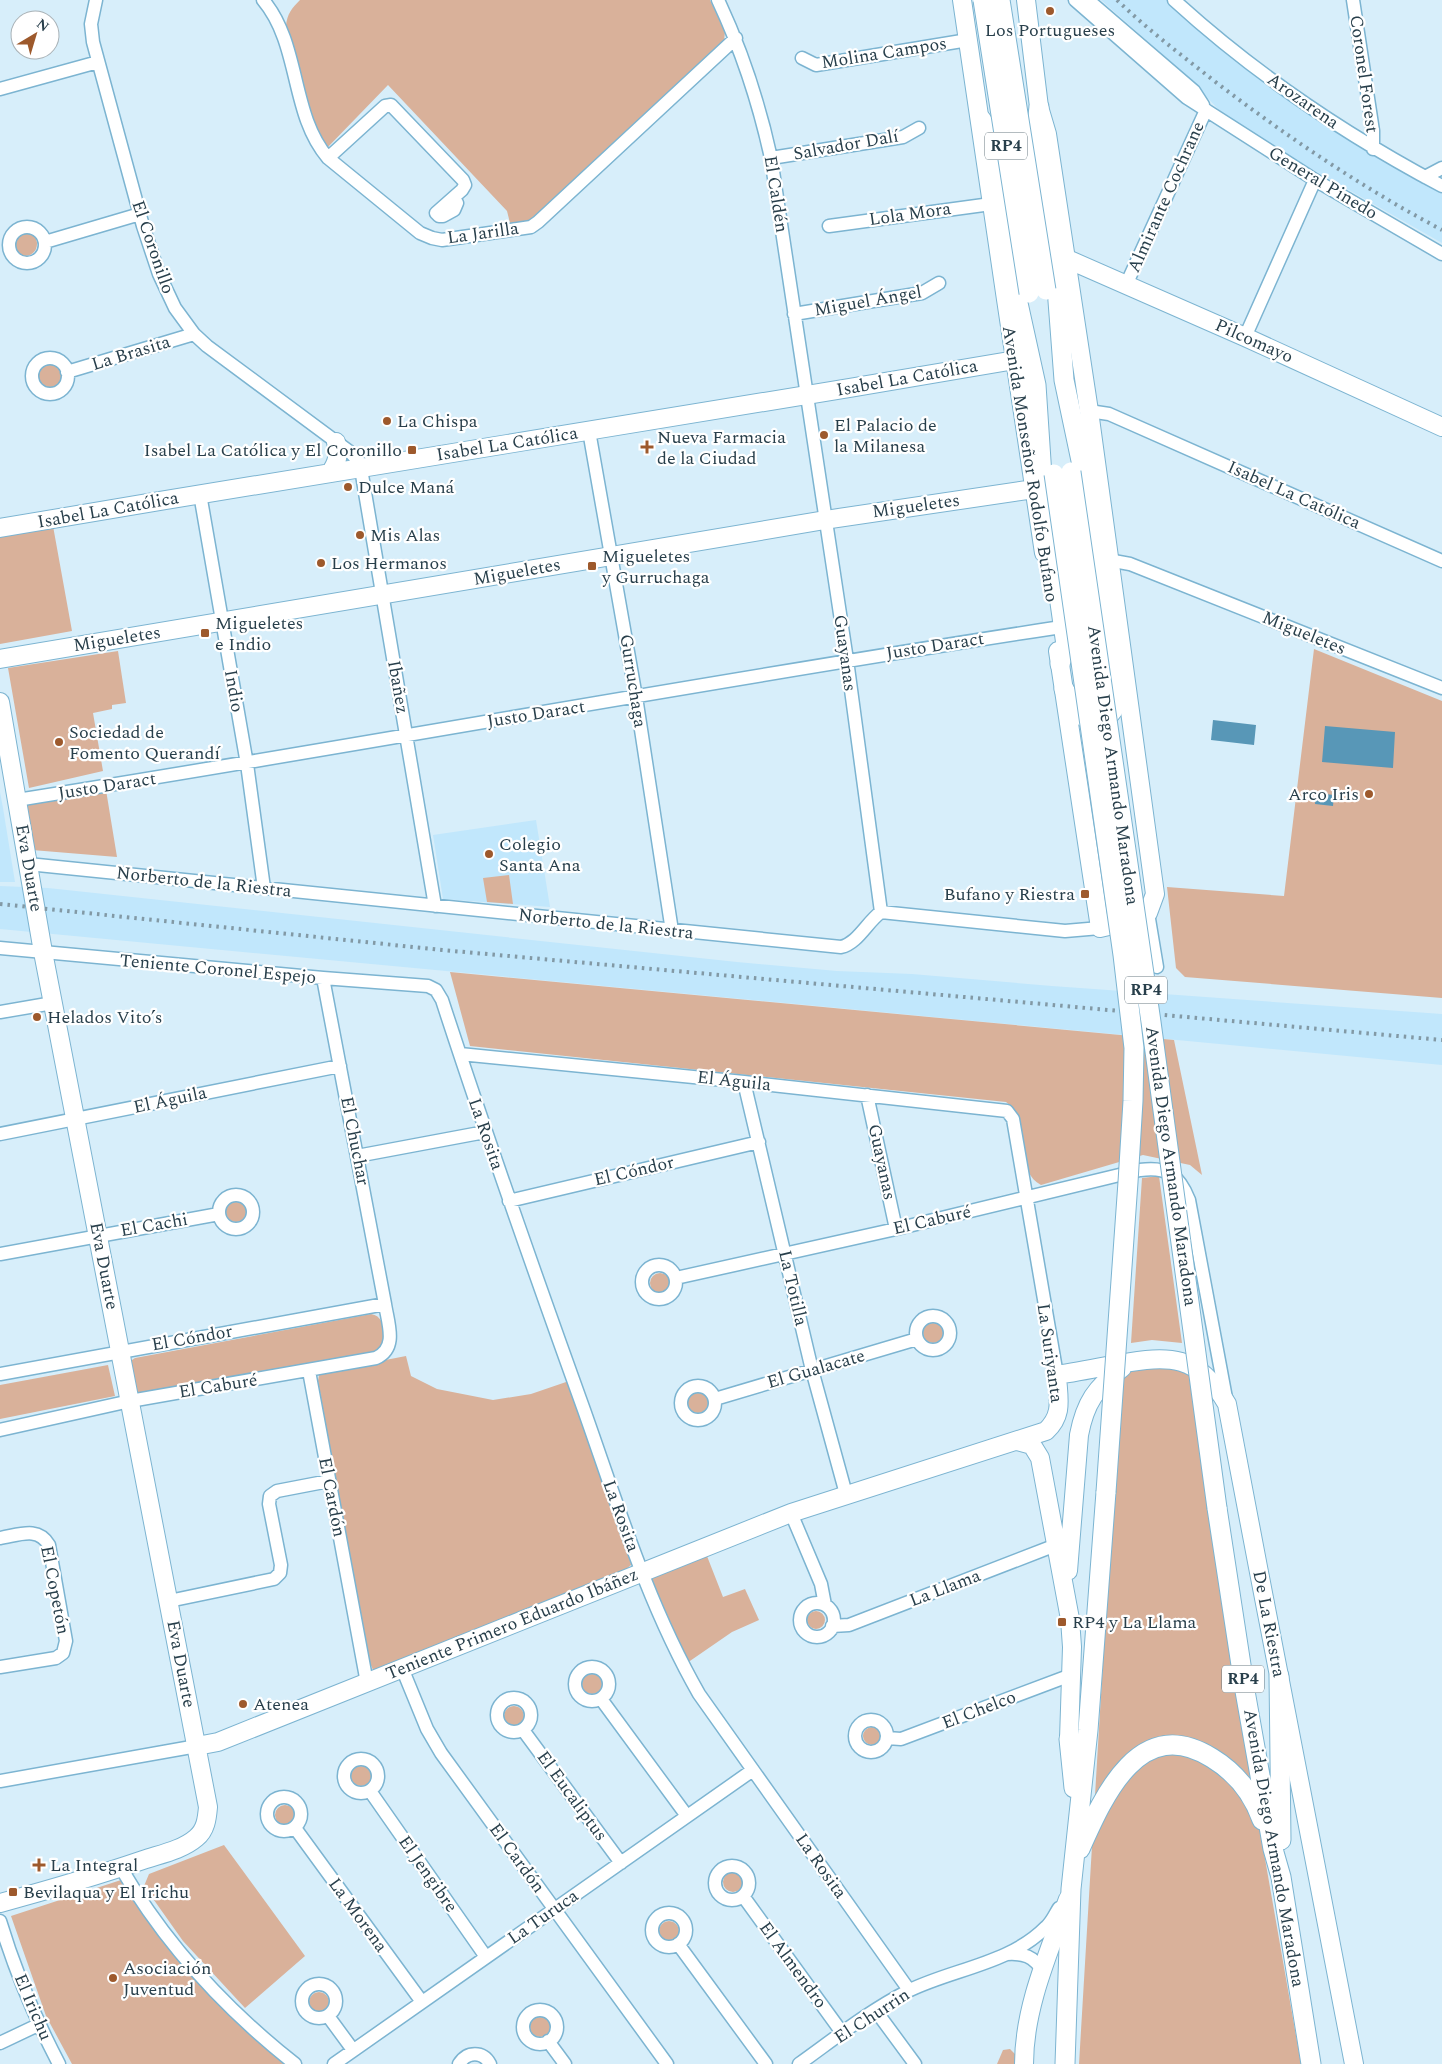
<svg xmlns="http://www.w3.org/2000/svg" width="1442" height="2064" font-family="Spectral,serif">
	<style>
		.built { fill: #c1e7fc }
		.green { fill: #d9b19a }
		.water { fill: #5897b7 }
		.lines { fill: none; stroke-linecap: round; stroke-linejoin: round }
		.street-casing { stroke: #7cb4d1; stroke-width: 15 }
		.secondary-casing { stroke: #7cb4d1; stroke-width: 20 }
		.primary-casing { stroke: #7cb4d1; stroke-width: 21 }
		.street { stroke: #fff; stroke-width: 12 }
		.secondary { stroke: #fff; stroke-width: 18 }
		.primary { stroke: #fff; stroke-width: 19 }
		.rail { stroke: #8299a5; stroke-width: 4; stroke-dasharray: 2.5 5; stroke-linecap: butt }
		.primary-bridge-casing { stroke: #7cb4d1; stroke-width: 21; stroke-linecap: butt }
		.primary-bridge { stroke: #fff; stroke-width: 19 }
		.poi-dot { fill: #9d592c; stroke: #fff; stroke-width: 2 }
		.labels { text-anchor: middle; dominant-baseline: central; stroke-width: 4.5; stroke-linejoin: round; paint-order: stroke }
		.shield { fill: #fff; stroke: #687981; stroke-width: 1 }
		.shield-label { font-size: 16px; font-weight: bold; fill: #283f4b }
		.poi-label { font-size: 18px; fill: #283f4b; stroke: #fff; text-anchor: start }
		.street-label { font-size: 18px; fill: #283f4b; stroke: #fff }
	</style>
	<rect width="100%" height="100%" fill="#d7eefa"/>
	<path class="built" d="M1101 0H1168L1180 11 1355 141 1442 194V243L1273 147 1218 109 1188 77Z
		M0 792 3 808 15 882H0Z
		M536 820 550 907 443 899 433 835Z
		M0 886 48 888 737 962 837 971 912 974 1052 986 1442 1014V1065L0 929Z"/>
	<path class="green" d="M300 0H710L725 32 724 41 538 217 519 226 511 227 507 211 388 85 327 148 313 124 286 26C287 14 292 8 300 0Z
		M13 244a12 12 0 1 1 24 0a12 12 0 1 1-24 0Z
		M37 376a12 12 0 1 1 24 0a12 12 0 1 1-24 0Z
		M53 526 72 631 0 644V536Z
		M1314 649 1442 701V998L1185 977 1176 968 1167 887 1284 896Z
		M118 651 126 703 112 705V709L93 713 103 771 29 788 8 668Z
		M106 790 117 857 32 850 24 805Z
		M509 875 513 904 487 902 483 878Z
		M450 972 1174 1040 1202 1175 1190 1165 1143 1155 1041 1185C1012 1169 1032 1121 1006 1102L470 1046Z
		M1159 1176 1182 1343 1152 1340 1131 1343 1142 1178Z
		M226 1212a10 10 0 1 1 20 0a10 10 0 1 1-20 0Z
		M650 1283a10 10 0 1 1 20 0a10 10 0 1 1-20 0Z
		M371 1314C386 1316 386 1337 383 1349L374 1354 141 1395C133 1388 127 1370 132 1360L135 1358Z
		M923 1333a10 10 0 1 1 20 0a10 10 0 1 1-20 0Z
		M406 1356 411 1376 437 1389 493 1400 531 1394 569 1381 630 1555 631 1565 625 1570 378 1671 373 1670 368 1658 318 1381 319 1375 324 1372Z
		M1156 1363 1194 1373 1261 1836 1301 2064H1079L1113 1494 1123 1375 1133 1367Z
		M108 1365 115 1396 0 1419V1385Z
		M688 1403a10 10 0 1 1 20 0a10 10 0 1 1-20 0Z
		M705 1551 723 1597 745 1589 759 1620 732 1632 687 1663 650 1582 651 1576Z
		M807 1620a9 9 0 1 1 18 0a9 9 0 1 1-18 0Z
		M582 1684a10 10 0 1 1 20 0a10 10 0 1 1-20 0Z
		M504 1716a10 10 0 1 1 20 0a10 10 0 1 1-20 0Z
		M863 1736a9 9 0 1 1 18 0a9 9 0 1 1-18 0Z
		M351 1776a10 10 0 1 1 20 0a10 10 0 1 1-20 0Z
		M275 1815a10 10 0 1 1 20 0a10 10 0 1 1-20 0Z
		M224 1845 305 1956 245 2008 183 1941 144 1886 149 1874Z
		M723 1882a10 10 0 1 1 20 0a10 10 0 1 1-20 0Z
		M121 1880C170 1949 217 2013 285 2064H72L46 2016 11 1916Z
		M659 1931a10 10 0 1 1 20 0a10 10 0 1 1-20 0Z
		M309 2002a10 10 0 1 1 20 0a10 10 0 1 1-20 0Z
		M530 2027a10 10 0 1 1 20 0a10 10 0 1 1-20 0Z
		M1010 2049 1016 2055V2064H997L1003 2050Z"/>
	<path class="water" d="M1213 720 1256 725 1254 745 1211 740Z
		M1325 726 1395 732 1393 768 1322 762Z
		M1316 793 1334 795 1333 806 1315 804Z"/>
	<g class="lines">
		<g class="street-casing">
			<path id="street" d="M96 0 91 24 93 42 143 226 159 274 175 308 194 334 207 346 350 452 360 463 435 906
				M263 0C301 45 290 114 328 158L420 233 432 238 442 240 531 227 538 222 736 38
				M718 0C742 51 759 103 771 158L847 660 881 912
				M1075 0 1187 98 1315 180 1442 254
				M1088 0 1194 91 1203 105
				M1174 0C1255 74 1346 135 1442 186
				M1353 0 1373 131V149
				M802 58 816 65 968 40
				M0 89 98 62
				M328 158 385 106 391 105 463 180 465 185 462 190 436 213 439 216H443L454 210 457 203 454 198
				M771 158 903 137 919 128
				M1425 177 1442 168
				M829 226 991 204
				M9 245a18 18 0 1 1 36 0a18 18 0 1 1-36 0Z
				M45 242 140 214
				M1126 285 1206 110
				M794 314 922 293 939 283
				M1245 337 1315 180
				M32 376a18 18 0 1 1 36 0a18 18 0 1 1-36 0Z
				M67 372 194 334
				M1089 411 1109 414 1442 561
				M589 431 636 697 672 931
				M200 494 247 764 264 888
				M1108 560 1130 564 1442 688
				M17 800C363 745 708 681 1055 628
				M28 864 841 947C858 943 867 922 881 912L1065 931 1100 928
				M1148 913 1157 967
				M0 948 323 978 428 986 436 990 442 1000C487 1138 535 1274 584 1410 618 1506 648 1605 699 1694L909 1990
				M0 1012 53 1003
				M460 1054 744 1082 1007 1111 1013 1119 1057 1375
				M744 1082 812 1370 846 1494
				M867 1095 896 1229
				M0 1134 340 1066
				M357 1156 485 1132
				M219 1212a17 17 0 1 1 34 0a17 17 0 1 1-34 0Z
				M509 1201 759 1142
				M0 1254 219 1214
				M642 1282a17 17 0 1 1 34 0a17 17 0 1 1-34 0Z
				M676 1278 896 1229 1140 1170C1167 1166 1179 1175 1189 1200L1226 1398
				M916 1333a17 17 0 1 1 34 0a17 17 0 1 1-34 0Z
				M309 1371 367 1683
				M0 1374 385 1304
				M681 1403a17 17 0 1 1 34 0a17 17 0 1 1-34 0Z
				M715 1399 917 1339
				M0 1430 130 1401 376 1358C398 1348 388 1324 385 1304L323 978
				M791 1513 821 1584 825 1605
				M0 1538C19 1535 38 1526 49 1545L66 1641 63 1653 56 1658 0 1667
				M169 1601 274 1579 280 1573 281 1565 269 1504 270 1496 277 1491 329 1481
				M800 1620a17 17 0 1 1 34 0a17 17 0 1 1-34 0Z
				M832 1626 849 1625 1056 1545
				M575 1684a17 17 0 1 1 34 0a17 17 0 1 1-34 0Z
				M402 1668 427 1729 441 1753 667 2064
				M497 1715a17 17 0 1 1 34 0a17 17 0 1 1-34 0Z
				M601 1699 687 1816
				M855 1736a16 16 0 1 1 32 0a16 16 0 1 1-32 0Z
				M523 1730 621 1863
				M887 1738 901 1739 1071 1675
				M344 1776a17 17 0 1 1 34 0a17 17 0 1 1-34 0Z
				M0 1781 197 1746
				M370 1791 486 1957
				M267 1814a17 17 0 1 1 34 0a17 17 0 1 1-34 0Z
				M295 1828 422 2002
				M715 1883a17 17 0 1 1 34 0a17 17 0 1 1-34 0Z
				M121 1868C166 1945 224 2008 295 2064
				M743 1896 843 2034
				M652 1930a17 17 0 1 1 34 0a17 17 0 1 1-34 0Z
				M0 1921C15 1971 35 2018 59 2064
				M678 1944 766 2064
				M1007 1954C1024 1953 1033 1956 1043 1971
				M302 2001a17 17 0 1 1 34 0a17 17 0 1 1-34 0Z
				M523 2027a17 17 0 1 1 34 0a17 17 0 1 1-34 0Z
				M876 2011 915 2064
				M328 2016 353 2050
				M548 2041 565 2064
				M0 2043 38 2025
				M334 2064 753 1770
				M459 2064C467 2051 483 2051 490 2064
				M799 2064C834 2039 869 2011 908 1991 952 1969 1010 1964 1046 1927 1052 1922 1055 1914 1059 1908"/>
		</g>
		<g class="secondary-casing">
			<path id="secondary" d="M962 0C989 184 1016 369 1044 553
				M1026 0 1039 107 1047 134 1089 411 1155 894 1148 913 1139 919 1100 928 1058 651
				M1065 258 1245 337 1442 427
				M330 473C338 462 339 454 336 442
				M0 528C338 470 677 418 1015 360
				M0 659 825 520 1034 489
				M0 702 43 952 208 1807C207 1818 206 1830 196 1838 182 1850 161 1854 143 1860 96 1876 48 1890 0 1903
				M1017 1441 1032 1445 1040 1458 1070 1619 1072 1647 1069 1739
				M1068 1571 1079 1435C1085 1403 1096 1387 1122 1368
				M197 1746 218 1742 791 1513 1046 1431C1064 1414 1058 1398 1057 1375 1077 1372 1097 1368 1118 1364 1170 1355 1198 1354 1227 1404 1269 1624 1310 1844 1354 2064
				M1024 2064C1024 2007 1049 1952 1068 1899"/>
		</g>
		<g class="primary-casing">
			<path id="primary" d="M1039 107 1036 132 1057 288 1064 380 1083 470 1115 692 1113 710C1093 739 1074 708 1064 689
				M981 119 993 138 1016 294 1036 385 1042 476 1066 645 1060 664
				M1217 1508 1245 1691 1273 1849 1281 1877 1311 2064
				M1279 1676 1281 1840
				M1069 1739 1074 1788
				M1080 1849C1104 1795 1140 1713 1212 1758 1235 1772 1253 1794 1262 1820
				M1065 2064 1071 1889 1088 1730 1106 1492"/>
		</g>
		<use href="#street" class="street"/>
		<use href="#secondary" class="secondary"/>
		<use href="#primary" class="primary"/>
		<path class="rail" d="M1117 0C1147 29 1180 54 1213 80 1286 136 1361 187 1442 230
			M0 904 442 950 1442 1040"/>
		<g class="primary-bridge-casing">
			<path id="primary-bridge" d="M983 0 1029 293
				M1000 0 1046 290
				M1071 472 1151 1022 1217 1508
				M1054 474 1123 955 1134 1048 1133 1101 1128 1182 1106 1492"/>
		</g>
		<use href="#primary-bridge" class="primary-bridge"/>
	</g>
	<g class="poi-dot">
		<circle cx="1050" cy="11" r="5"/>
		<circle cx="387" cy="421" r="5"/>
		<circle cx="824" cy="435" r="5"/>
		<path d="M644.5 439.5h5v5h5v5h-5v5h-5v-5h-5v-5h5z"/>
		<rect x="407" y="445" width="10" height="10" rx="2.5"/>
		<circle cx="348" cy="487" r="5"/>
		<circle cx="360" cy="535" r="5"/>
		<circle cx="321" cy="563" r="5"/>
		<rect x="587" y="561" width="10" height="10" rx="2.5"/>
		<rect x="200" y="628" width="10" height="10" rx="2.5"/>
		<circle cx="59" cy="742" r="5"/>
		<circle cx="1369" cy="794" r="5"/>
		<circle cx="489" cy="854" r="5"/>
		<rect x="1080" y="889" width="10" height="10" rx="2.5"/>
		<circle cx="37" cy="1017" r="5"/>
		<rect x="1057" y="1617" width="10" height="10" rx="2.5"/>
		<circle cx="243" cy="1704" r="5"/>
		<path d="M36.5 1857.5h5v5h5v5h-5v5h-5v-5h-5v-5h5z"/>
		<rect x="8" y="1887" width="10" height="10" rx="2.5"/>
		<circle cx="113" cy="1978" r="5"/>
	</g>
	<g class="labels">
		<g class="shield">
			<rect x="985" y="132.5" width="42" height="27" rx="4"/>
			<rect x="1125" y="976.5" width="42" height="27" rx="4"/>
			<rect x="1222" y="1665.5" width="42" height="27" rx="4"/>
		</g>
		<g class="shield-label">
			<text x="1006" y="146">RP4</text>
			<text x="1146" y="990">RP4</text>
			<text x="1243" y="1679">RP4</text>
		</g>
		<g class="poi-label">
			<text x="1050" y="30" text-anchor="middle">Los Portugueses</text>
			<text x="397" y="421">La Chispa</text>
			<text x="834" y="425">El Palacio de<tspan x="834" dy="21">la Milanesa</tspan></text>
			<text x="657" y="437">Nueva Farmacia<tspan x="657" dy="21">de la Ciudad</tspan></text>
			<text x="402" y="450" text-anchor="end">Isabel La Católica y El Coronillo</text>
			<text x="358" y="487">Dulce Maná</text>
			<text x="370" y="535">Mis Alas</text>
			<text x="602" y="556">Migueletes<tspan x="602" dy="21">y Gurruchaga</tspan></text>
			<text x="331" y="563">Los Hermanos</text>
			<text x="215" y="623">Migueletes<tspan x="215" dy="21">e Indio</tspan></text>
			<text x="69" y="732">Sociedad de<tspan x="69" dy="21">Fomento Querandí</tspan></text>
			<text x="1359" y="794" text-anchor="end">Arco Iris</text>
			<text x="499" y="844">Colegio<tspan x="499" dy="21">Santa Ana</tspan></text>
			<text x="1075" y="894" text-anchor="end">Bufano y Riestra</text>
			<text x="47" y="1017">Helados Vito’s</text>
			<text x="1072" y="1622">RP4 y La Llama</text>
			<text x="253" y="1704">Atenea</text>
			<text x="50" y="1865">La Integral</text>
			<text x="23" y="1892">Bevilaqua y El Irichu</text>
			<text x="123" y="1968">Asociación<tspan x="123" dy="21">Juventud</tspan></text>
		</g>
		<g class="street-label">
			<text transform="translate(884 53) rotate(-9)">Molina Campos</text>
			<text transform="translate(1364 74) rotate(82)">Coronel Forest</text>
			<text transform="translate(1303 101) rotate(35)">Arozarena</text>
			<text transform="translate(846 145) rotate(-10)">Salvador Dalí</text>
			<text transform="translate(1323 183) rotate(31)">General Pinedo</text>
			<text transform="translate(776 194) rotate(81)">El Caldén</text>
			<text transform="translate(1166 197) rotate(-66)">Almirante Cochrane</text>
			<text transform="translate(910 214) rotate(-8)">Lola Mora</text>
			<text transform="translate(483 233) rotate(-8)">La Jarilla</text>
			<text transform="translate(153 247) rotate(71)">El Coronillo</text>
			<text transform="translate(868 301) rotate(-10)">Miguel Ángel</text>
			<text transform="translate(1254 341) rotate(24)">Pilcomayo</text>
			<text transform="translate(131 353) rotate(-17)">La Brasita</text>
			<text transform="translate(907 378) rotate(-10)">Isabel La Católica</text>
			<text transform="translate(507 444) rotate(-9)">Isabel La Católica</text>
			<text transform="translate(1030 464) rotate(81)">Avenida Monseñor Rodolfo Bufano</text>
			<text transform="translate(1294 495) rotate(24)">Isabel La Católica</text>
			<text transform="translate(916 506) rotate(-8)">Migueletes</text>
			<text transform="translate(108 510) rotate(-10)">Isabel La Católica</text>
			<text transform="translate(517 572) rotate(-10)">Migueletes</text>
			<text transform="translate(1304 633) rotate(22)">Migueletes</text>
			<text transform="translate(117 639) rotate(-9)">Migueletes</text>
			<text transform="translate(935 646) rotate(-9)">Justo Daract</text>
			<text transform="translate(845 653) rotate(82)">Guayanas</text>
			<text transform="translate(633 681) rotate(81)">Gurruchaga</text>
			<text transform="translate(398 687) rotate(80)">Ibañez</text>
			<text transform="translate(234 691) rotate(80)">Indio</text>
			<text transform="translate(536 714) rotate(-9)">Justo Daract</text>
			<text transform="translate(1113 765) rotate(82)">Avenida Diego Armando Maradona</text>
			<text transform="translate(107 786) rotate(-9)">Justo Daract</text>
			<text transform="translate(29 868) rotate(80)">Eva Duarte</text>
			<text transform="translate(204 882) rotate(6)">Norberto de la Riestra</text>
			<text transform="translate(606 924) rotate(6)">Norberto de la Riestra</text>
			<text transform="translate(218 969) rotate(5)">Teniente Coronel Espejo</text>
			<text transform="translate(734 1081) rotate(6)">El Águila</text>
			<text transform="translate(170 1100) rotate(-12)">El Águila</text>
			<text transform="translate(486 1134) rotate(71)">La Rosita</text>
			<text transform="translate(355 1141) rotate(79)">El Chuchar</text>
			<text transform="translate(882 1162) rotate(78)">Guayanas</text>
			<text transform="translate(1171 1166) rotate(82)">Avenida Diego Armando Maradona</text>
			<text transform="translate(634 1171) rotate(-13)">El Cóndor</text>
			<text transform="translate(932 1220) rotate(-13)">El Caburé</text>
			<text transform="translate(154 1225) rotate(-10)">El Cachi</text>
			<text transform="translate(104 1266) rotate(79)">Eva Duarte</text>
			<text transform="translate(793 1288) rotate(77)">La Totilla</text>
			<text transform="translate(192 1338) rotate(-10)">El Cóndor</text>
			<text transform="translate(1050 1353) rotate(82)">La Suriyanta</text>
			<text transform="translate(816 1369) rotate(-16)">El Gualacate</text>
			<text transform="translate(218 1386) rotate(-9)">El Caburé</text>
			<text transform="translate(332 1497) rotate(79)">El Cardón</text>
			<text transform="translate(621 1516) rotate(70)">La Rosita</text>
			<text transform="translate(945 1588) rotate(-21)">La Llama</text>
			<text transform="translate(55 1590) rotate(79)">El Copetón</text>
			<text transform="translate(512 1624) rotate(-22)">Teniente Primero Eduardo Ibáñez</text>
			<text transform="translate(1269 1624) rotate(79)">De La Riestra</text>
			<text transform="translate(181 1664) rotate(79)">Eva Duarte</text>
			<text transform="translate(979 1710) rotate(-21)">El Chelco</text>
			<text transform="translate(572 1796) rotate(54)">El Eucaliptus</text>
			<text transform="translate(1274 1848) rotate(80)">Avenida Diego Armando Maradona</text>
			<text transform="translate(517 1858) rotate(54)">El Cardón</text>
			<text transform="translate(821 1866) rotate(55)">La Rosita</text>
			<text transform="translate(428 1874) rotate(55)">El Jengibre</text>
			<text transform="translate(358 1915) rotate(54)">La Morena</text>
			<text transform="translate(543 1917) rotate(-35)">La Turuca</text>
			<text transform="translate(793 1965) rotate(54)">El Almendro</text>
			<text transform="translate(33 2007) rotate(67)">El Irichu</text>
			<text transform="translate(872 2016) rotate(-33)">El Churrin</text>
		</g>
	</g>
	<g transform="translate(35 35) rotate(38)"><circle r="24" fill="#ffffff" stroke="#a9b2b7"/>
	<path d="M0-4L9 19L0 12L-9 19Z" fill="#9d592c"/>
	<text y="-8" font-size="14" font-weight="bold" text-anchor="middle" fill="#283f4b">N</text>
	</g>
</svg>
